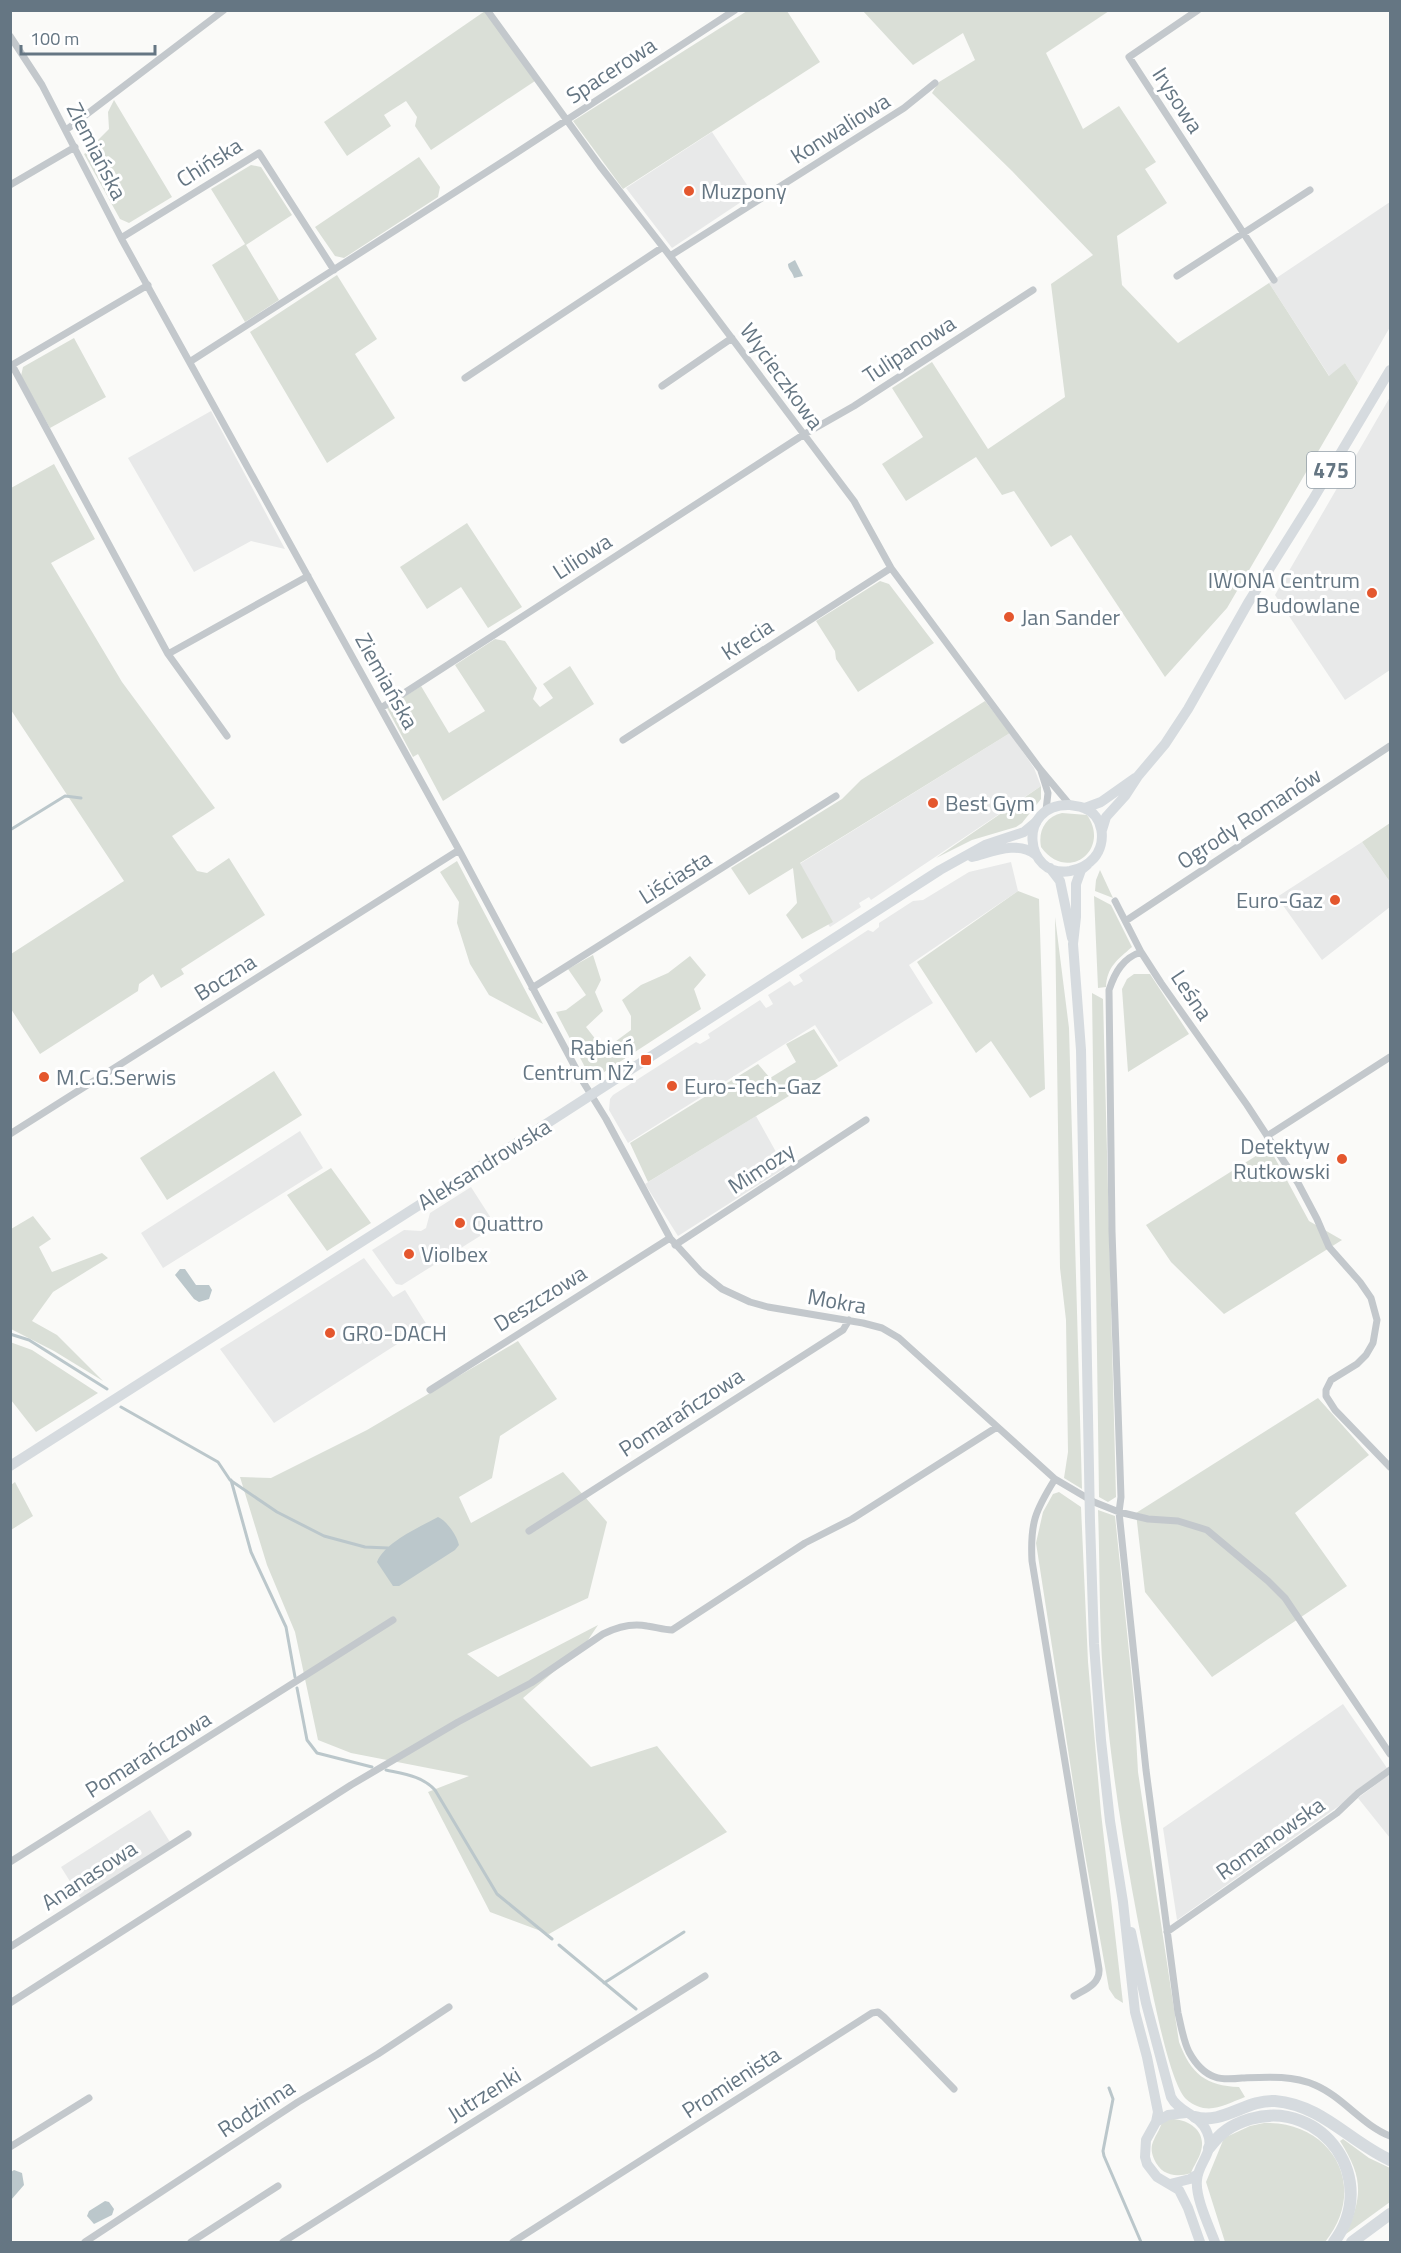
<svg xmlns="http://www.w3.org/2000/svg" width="1401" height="2253" font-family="'Titillium Web',sans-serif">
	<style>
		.built { fill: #e8e9e9 }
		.green { fill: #dadfd7 }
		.water { fill: #bbc7cb }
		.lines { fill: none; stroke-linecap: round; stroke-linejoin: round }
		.stream { stroke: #bbc7cb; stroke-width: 3 }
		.minor { stroke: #c3c8cc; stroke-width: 7 }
		.secondary { stroke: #d6dbdf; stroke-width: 10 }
		.primary { stroke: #d6dbdf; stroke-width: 10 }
		.motorway { stroke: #d6dbdf; stroke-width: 12 }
		.poi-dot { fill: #e4572e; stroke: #fff; stroke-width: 2 }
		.labels { text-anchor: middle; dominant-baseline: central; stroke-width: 6; stroke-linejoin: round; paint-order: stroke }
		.shield { fill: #fff; stroke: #939fa8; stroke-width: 1.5 }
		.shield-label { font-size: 21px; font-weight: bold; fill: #657683 }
		.street-label { font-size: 22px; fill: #657683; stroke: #fff }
		.poi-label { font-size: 22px; fill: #657683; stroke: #fff; text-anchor: start }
	</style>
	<rect width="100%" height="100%" fill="#fafaf8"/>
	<path class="built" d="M712 132 753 194 672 248 626 188Z
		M1390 202V327L1358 383 1345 363 1330 377 1269 283Z
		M1390 397V670L1345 700 1275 595Z
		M211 411 285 549 251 541 194 572 128 458Z
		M1010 733 1034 768 1041 786 871 900 869 897 859 903 861 907 830 927 793 868Z
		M1362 842 1390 882V907L1322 960 1277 897Z
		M1011 862 1018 891 909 965 933 1003 839 1062 815 1025 628 1143 609 1110 610 1099 613 1095 696 1042 700 1044 710 1038 708 1034 760 1000 766 1008 770 1006 773 1004 768 995 790 981 794 986 798 984 803 981 799 975 868 930 873 932 879 927V923L913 901 923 900 969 872Z
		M756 1116 785 1168 678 1236 645 1184Z
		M300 1131 323 1168 163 1268 141 1233Z
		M471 1187 496 1226 402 1285 396 1284 372 1250 404 1230 421 1231 426 1228 430 1213Z
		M364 1258 393 1297 405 1290 427 1325 274 1423 220 1349Z
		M1343 1704 1387 1768 1354 1792 1346 1801 1177 1920 1163 1828Z
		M1390 1774V1838L1358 1798Z
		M150 1810 170 1842 81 1899 61 1867Z"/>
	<path class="green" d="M485 11 535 81 431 150 415 126 417 117 406 101 384 115 391 126 347 156 324 122Z
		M747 11H787L820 62 623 189 573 121Z
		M863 11H1109L1046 53 1083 129 1119 106 1156 162 1145 169 1167 203 1117 236 1122 285 1178 343 1269 283 1329 376 1345 363 1358 383 1227 608 1165 677 1071 535 1051 547 1014 491 1002 495 976 457 906 501 882 464 923 437 892 388 932 362 988 449 1065 397 1051 284 1093 255 1012 171 932 93 939 82 975 60 963 33 913 65Z
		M114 100 172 197 129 223 120 219 84 154 97 147 95 143 109 129 108 112Z
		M419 157 440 187 438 197 344 258 335 256 315 227Z
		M251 165 261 167 292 215 246 245 279 300 245 322 212 265 245 244 211 189Z
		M337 275 377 339 355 354 395 418 327 463 250 332Z
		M74 338 106 397 50 428 21 376 23 367Z
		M54 464 95 539 51 563 122 682 215 808 172 836 197 871 207 873 229 858 265 915 181 969 184 974 161 988 153 974 139 984 138 991 40 1054 11 1009V954L124 881 11 710V488Z
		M467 523 522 607 488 628 461 587 427 609 400 567Z
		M880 581 889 584 934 643 858 692 836 659 835 651 816 621Z
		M495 639 505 641 537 688 533 699 540 707 553 698 543 684 570 666 594 704 443 801 418 754 413 757 387 708 421 686 449 733 485 711 455 665Z
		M985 701 1010 733 800 863 833 922 802 939 786 915 797 903 793 868 749 895 731 868 842 799 861 780Z
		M1041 786V799L1022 823 1016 827 972 840 936 858Z
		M1062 813 1087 815C1111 849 1068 884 1041 847 1038 831 1045 817 1062 813Z
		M1390 823V882L1362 842Z
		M457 861 543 1024 489 995 470 964 457 923 459 902 440 872Z
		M1100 870 1113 898 1095 891 1096 880Z
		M1018 891 1039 899 1045 1089 1030 1098 991 1041 976 1053 917 962Z
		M1094 896 1111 905 1132 947C1117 960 1107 967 1106 987L1098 988Z
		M1055 917 1069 1028 1082 1489 1064 1478 1068 1452 1066 1320 1060 1268Z
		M593 955 601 980 595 992 603 1011 586 1027 604 1050 631 1030V1016L622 1000 641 985 668 973 690 956 706 975 694 989 701 1009 598 1076 587 1071 556 1012 566 1010 586 995 568 969Z
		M1134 974H1150L1189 1034 1128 1072 1122 989 1127 979Z
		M1092 993 1103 999 1116 1497 1108 1502 1099 1497Z
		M814 1029 838 1066 648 1182 630 1143 758 1064 770 1078 796 1062 786 1044Z
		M274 1071 302 1115 167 1200 140 1158Z
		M1267 1149H1270L1309 1221 1342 1240 1224 1314 1171 1262 1146 1225Z
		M331 1168 371 1223 327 1251 287 1195Z
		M33 1216 51 1239 39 1247 52 1272 102 1253 108 1258 53 1292 32 1321 57 1335 103 1381 54 1351 11 1329V1229Z
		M518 1341 557 1399 500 1436 492 1478 459 1497 471 1523 563 1472 607 1522 588 1598 467 1654 498 1677 598 1625 584 1646 523 1698 591 1767 657 1746 727 1832 549 1934 490 1912 428 1792 469 1776 351 1753 318 1740 295 1632 267 1565 240 1477 271 1478 367 1430Z
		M10 1342 32 1350 98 1393 36 1432 11 1400Z
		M1318 1398 1369 1455 1295 1513 1347 1586 1212 1677 1145 1592 1136 1513Z
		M15 1482 33 1516 11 1530V1485Z
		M1059 1492 1081 1507 1088 1662 1101 1813 1123 2003 1115 1998 1109 1989 1079 1821 1036 1543 1043 1512 1053 1494Z
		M1098 1510 1115 1516 1134 1700 1138 1772 1179 2042C1191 2074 1206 2086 1239 2087L1245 2097C1224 2105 1207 2117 1186 2099 1172 2085 1159 2022 1154 2000 1131 1892 1112 1784 1103 1674 1099 1620 1100 1565 1098 1510Z
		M1169 2119C1187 2118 1207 2130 1201 2151 1199 2159 1194 2165 1191 2173 1175 2178 1161 2175 1154 2159 1152 2154 1151 2150 1152 2145 1154 2137 1160 2130 1162 2122Z
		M1264 2123C1333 2121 1369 2188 1325 2242H1225L1206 2182 1224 2138 1250 2126Z
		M1343 2139 1369 2158 1390 2168V2202L1346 2234C1363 2195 1363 2177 1340 2141Z"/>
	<path class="water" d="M795 260 803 276 794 278C793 272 788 270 788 264Z
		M180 1269H185L196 1285H209L212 1290 209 1299 199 1302 194 1299 175 1275Z
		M438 1517C447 1521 457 1536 459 1545L455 1550 399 1586H393L377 1562C385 1542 420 1527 438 1517Z
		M14 2170 22 2173 24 2185 11 2200V2172Z
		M105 2201 109 2202 114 2209 112 2215 94 2224 87 2216 89 2211Z"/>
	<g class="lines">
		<path class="stream" d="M10 830 65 796 81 798
			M10 1334 29 1340 107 1389
			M121 1407 218 1462 230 1480 277 1512 324 1536 365 1547 388 1548
			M231 1480 251 1552 286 1627 295 1677
			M297 1688 307 1740 317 1753 372 1767
			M386 1770C404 1774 422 1776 435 1790L497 1894 552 1939
			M559 1945 636 2009
			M604 1983 684 1932
			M1109 2088 1113 2099 1103 2151 1104 2156 1141 2242"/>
		<path class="minor" d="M487 10 600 166 670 256 854 501 891 568 1040 769 1070 805
			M1198 10 1129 57 1274 280
			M10 36 42 85 121 238 459 850 582 1080 606 1119 670 1238 701 1272 722 1289 750 1302 768 1307 863 1323 882 1328 899 1338 1055 1479 1094 1502 1119 1512 1148 1519 1178 1521 1207 1530 1268 1581 1285 1598 1390 1754
			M66 130 224 10
			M10 185 75 147
			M121 238 259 153 334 270
			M670 256 904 108 935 83
			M1177 276 1310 190
			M148 285 12 365 168 654 227 736
			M191 361 510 157 735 10
			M465 378 663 247
			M662 386 732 338
			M168 654 308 576
			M381 708 803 435 854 406 1033 290
			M623 740 891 568
			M1041 771 1048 793 1046 810
			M1115 901 1141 952 1161 983 1247 1105 1298 1183 1317 1219 1329 1247 1360 1282 1371 1298 1377 1320 1373 1343 1366 1355 1357 1364 1331 1380 1326 1390V1396L1335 1410 1390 1467
			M1127 920 1390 746
			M1141 952C1123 958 1115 972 1109 990L1112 1231 1121 1497 1119 1512 1146 1770 1178 2013C1181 2025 1183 2040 1189 2052 1195 2063 1203 2073 1215 2077 1223 2080 1233 2079 1242 2078 1266 2077 1292 2075 1315 2085 1343 2097 1362 2125 1390 2136
			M532 988 836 796
			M10 1134 459 850
			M1267 1136 1390 1057
			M675 1245 866 1120
			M430 1390 670 1238
			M1055 1479C1035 1511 1030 1523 1032 1561L1099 1969C1100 1984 1086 1989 1074 1996
			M529 1531 843 1330 849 1320
			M10 1862 393 1620
			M1167 1932 1337 1813 1358 1793 1390 1770
			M10 1947 188 1834
			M10 2003 351 1785 458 1722 531 1683 603 1634C617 1627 632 1623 647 1626 656 1627 663 1630 672 1630L805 1543 852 1519 997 1427
			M10 2147 89 2098
			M85 2242 298 2102 378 2054 449 2007
			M191 2242 278 2186
			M283 2242 705 1976
			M513 2242 872 2013 878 2012 884 2017 954 2089"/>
		<path class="secondary" d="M972 857C992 852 1018 840 1036 855
			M10 1466 529 1135 940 870 985 845 1024 832 1036 822"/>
		<path class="primary" d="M1070 805C1074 806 1079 806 1084 808 1104 815 1107 843 1094 858 1088 865 1080 869 1070 871 1024 879 1016 803 1070 805Z
			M1085 808 1101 802 1135 778
			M1102 830 1106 817 1125 796 1138 776 1165 744 1188 709 1248 603 1312 501 1390 370
			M1087 865 1081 870 1076 884V917L1073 944 1081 1050 1090 1521 1094 1644 1101 1740 1110 1821 1123 1902 1135 2012 1147 2057 1158 2112 1156 2122 1146 2140 1145 2157 1147 2164 1157 2177 1179 2190 1188 2208 1200 2242
			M1050 868 1060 881 1072 938
			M1131 1932 1146 2003 1171 2097C1179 2113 1200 2114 1207 2132 1216 2152 1198 2162 1197 2180 1195 2197 1209 2226 1215 2242
			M1156 2122 1168 2115 1186 2113
			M1170 2184 1190 2179 1198 2174"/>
		<path class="motorway" d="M1195 2117C1222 2125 1247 2099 1275 2101 1322 2105 1350 2142 1390 2160
			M1209 2148C1221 2132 1231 2125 1250 2119 1324 2098 1380 2181 1334 2242
			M1352 2242 1390 2214"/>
	</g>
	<g class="poi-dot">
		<circle cx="689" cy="191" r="6"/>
		<circle cx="1372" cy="593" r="6"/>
		<circle cx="1009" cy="617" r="6"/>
		<circle cx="933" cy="803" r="6"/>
		<circle cx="1335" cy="900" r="6"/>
		<rect x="640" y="1054" width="12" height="12" rx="3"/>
		<circle cx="44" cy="1077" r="6"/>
		<circle cx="672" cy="1086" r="6"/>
		<circle cx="1342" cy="1159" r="6"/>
		<circle cx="460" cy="1223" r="6"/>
		<circle cx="409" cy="1254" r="6"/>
		<circle cx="330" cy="1333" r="6"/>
	</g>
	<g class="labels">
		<rect class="shield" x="1307" y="452" width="48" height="36" rx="4.5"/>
		<g class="shield-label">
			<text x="1331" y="470">475</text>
		</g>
		<g class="street-label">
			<text transform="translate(611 70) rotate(-33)">Spacerowa</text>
			<text transform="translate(1178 100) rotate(57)">Irysowa</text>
			<text transform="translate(840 128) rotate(-32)">Konwaliowa</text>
			<text transform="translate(97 151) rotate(63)">Ziemiańska</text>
			<text transform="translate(209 162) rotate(-32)">Chińska</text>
			<text transform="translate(909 349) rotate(-33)">Tulipanowa</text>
			<text transform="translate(782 376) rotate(54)">Wycieczkowa</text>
			<text transform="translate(582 556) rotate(-33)">Liliowa</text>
			<text transform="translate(747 639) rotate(-33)">Krecia</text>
			<text transform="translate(387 681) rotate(61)">Ziemiańska</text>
			<text transform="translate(1249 818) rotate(-33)">Ogrody Romanów</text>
			<text transform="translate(675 877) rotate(-32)">Liściasta</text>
			<text transform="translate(225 977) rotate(-32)">Boczna</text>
			<text transform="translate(1192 995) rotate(56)">Leśna</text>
			<text transform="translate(484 1164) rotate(-32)">Aleksandrowska</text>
			<text transform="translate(761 1168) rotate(-33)">Mimozy</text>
			<text transform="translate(540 1298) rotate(-32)">Deszczowa</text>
			<text transform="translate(837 1301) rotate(10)">Mokra</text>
			<text transform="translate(681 1412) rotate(-33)">Pomarańczowa</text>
			<text transform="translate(148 1754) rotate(-32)">Pomarańczowa</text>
			<text transform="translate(1270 1838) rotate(-35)">Romanowska</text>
			<text transform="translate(89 1875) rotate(-33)">Ananasowa</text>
			<text transform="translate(731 2082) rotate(-33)">Promienista</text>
			<text transform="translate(484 2094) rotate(-32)">Jutrzenki</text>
			<text transform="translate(256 2108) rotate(-33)">Rodzinna</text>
		</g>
		<g class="poi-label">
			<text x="701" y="191">Muzpony</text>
			<text x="1360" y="580" text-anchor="end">IWONA Centrum<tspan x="1360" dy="25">Budowlane</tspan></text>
			<text x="1021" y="617">Jan Sander</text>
			<text x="945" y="803">Best Gym</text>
			<text x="1323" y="900" text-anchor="end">Euro-Gaz</text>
			<text x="634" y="1047" text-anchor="end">Rąbień<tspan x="634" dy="25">Centrum NŻ</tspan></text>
			<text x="56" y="1077">M.C.G.Serwis</text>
			<text x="684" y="1086">Euro-Tech-Gaz</text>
			<text x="1330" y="1146" text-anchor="end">Detektyw<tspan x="1330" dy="25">Rutkowski</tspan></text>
			<text x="472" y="1223">Quattro</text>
			<text x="421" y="1254">Violbex</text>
			<text x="342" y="1333">GRO-DACH</text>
		</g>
	</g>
	<rect width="1401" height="2253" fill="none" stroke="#657683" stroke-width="24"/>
	<path d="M21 45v9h134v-9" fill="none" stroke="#657683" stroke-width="3"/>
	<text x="30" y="45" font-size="18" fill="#657683" stroke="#ffffff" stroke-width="4.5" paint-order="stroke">100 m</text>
</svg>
